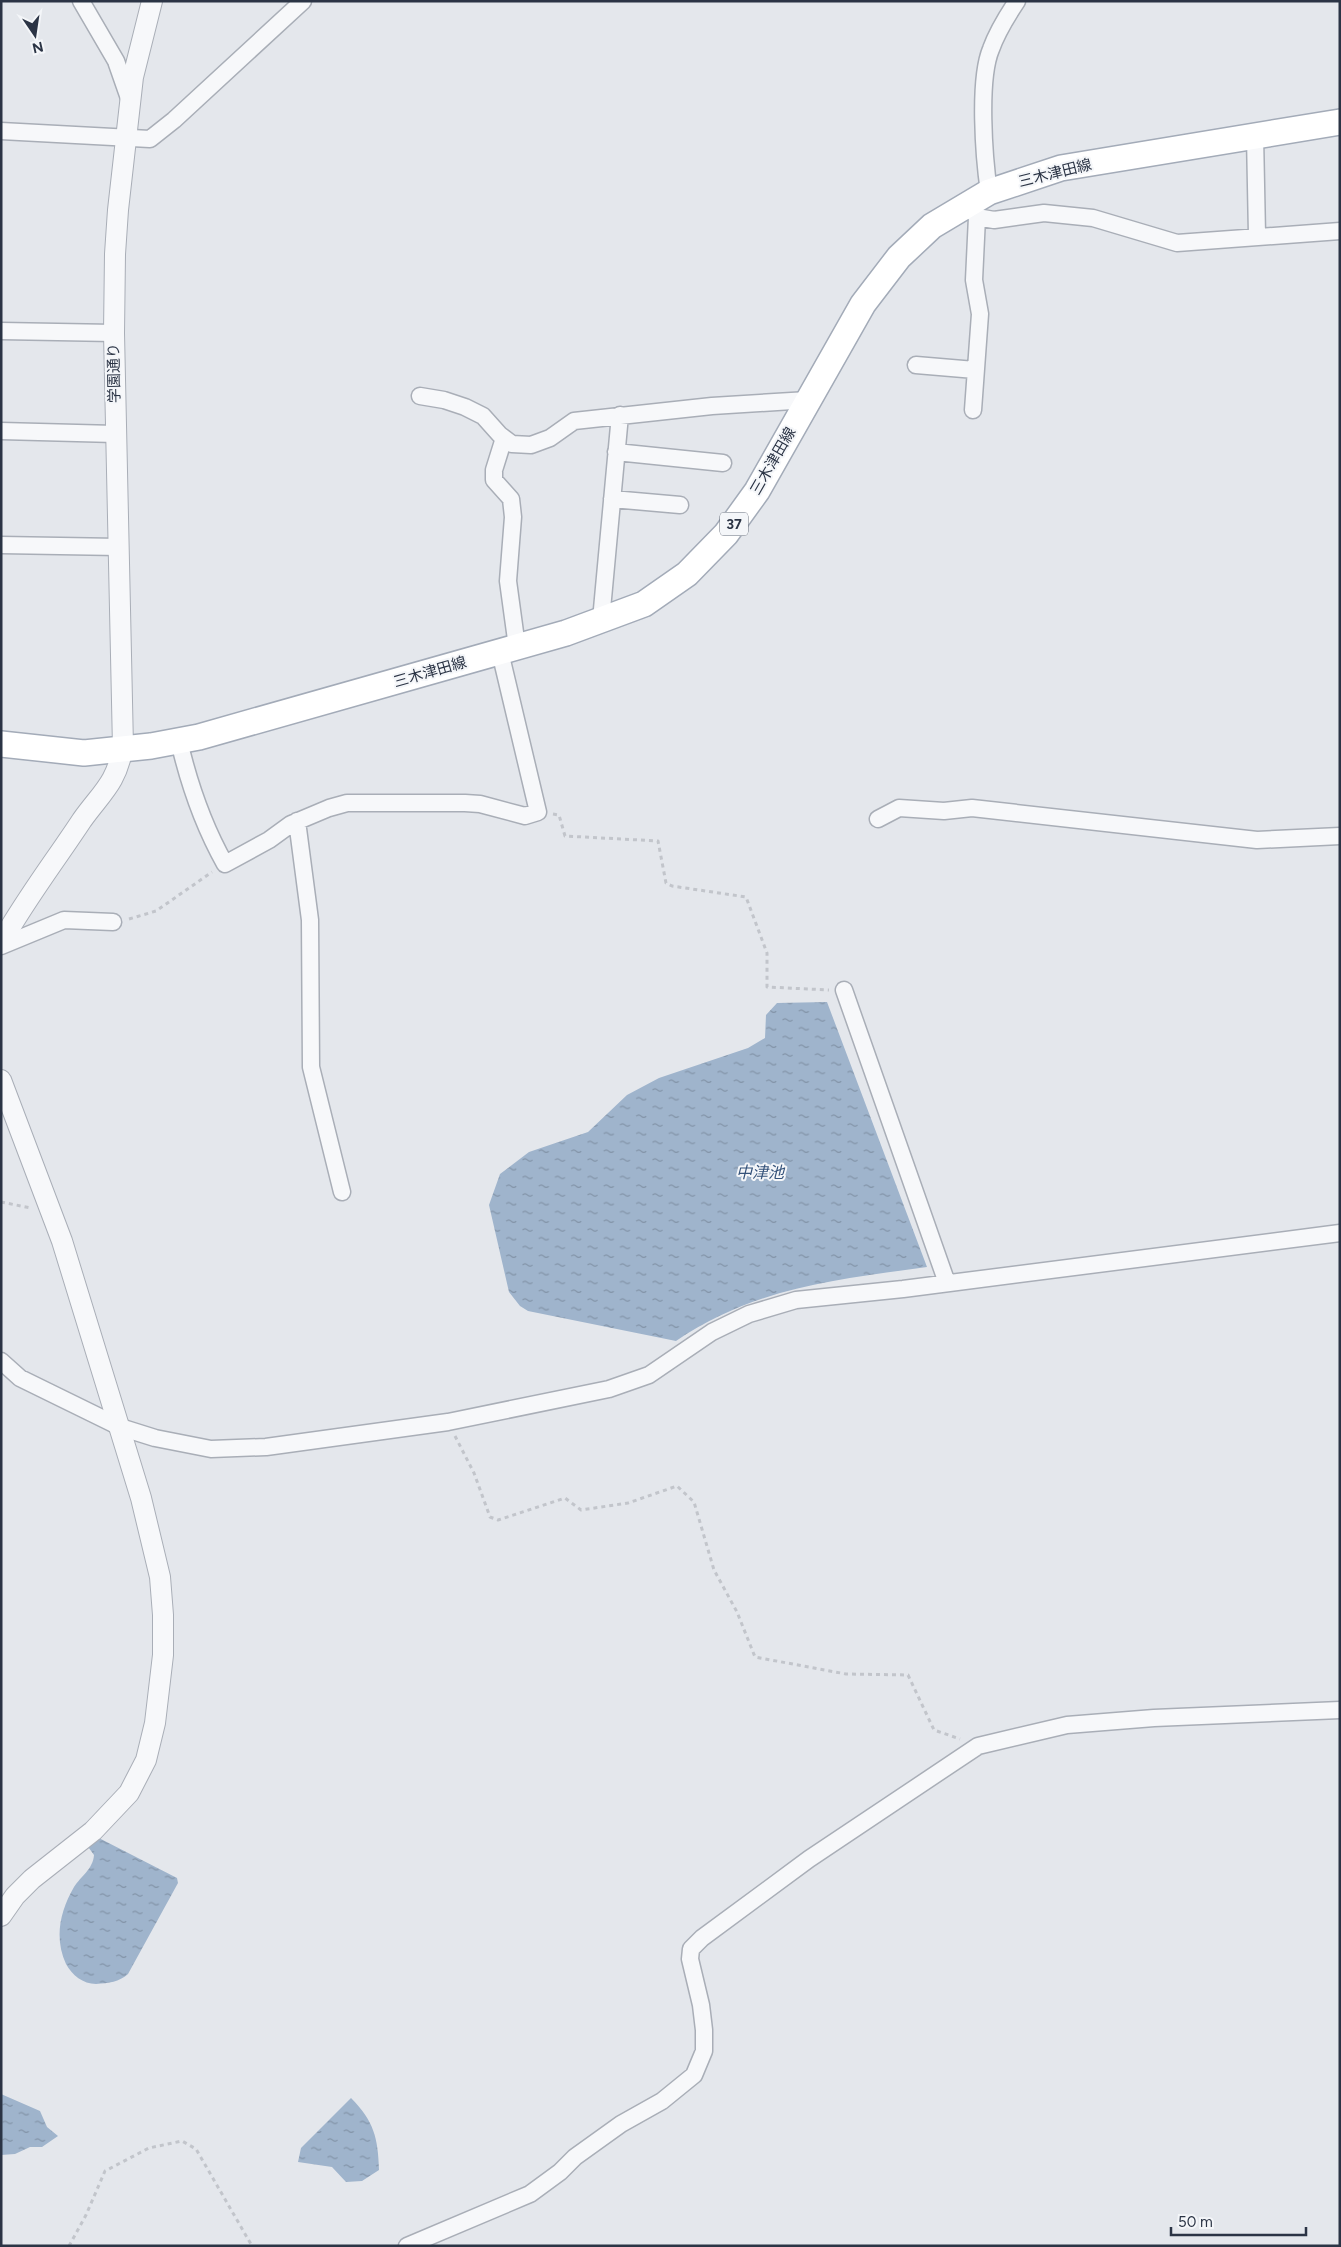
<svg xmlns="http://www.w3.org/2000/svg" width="1341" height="2247" font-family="Figtree,'Noto Sans JP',sans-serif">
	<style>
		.water { fill: url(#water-ripples) }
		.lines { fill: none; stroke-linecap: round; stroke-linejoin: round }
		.minor-casing { stroke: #a9aeb7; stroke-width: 19 }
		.tertiary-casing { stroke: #a9aeb7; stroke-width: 22 }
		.primary-casing { stroke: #a3abb8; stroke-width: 28 }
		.path { stroke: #c2c5cb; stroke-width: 3; stroke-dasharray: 4 4; stroke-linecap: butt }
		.minor { stroke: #f7f8fa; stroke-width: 16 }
		.tertiary { stroke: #f7f8fa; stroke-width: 20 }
		.primary { stroke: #fff; stroke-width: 25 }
		.labels { text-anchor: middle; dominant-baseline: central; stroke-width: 4; stroke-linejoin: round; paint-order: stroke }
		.shield { fill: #f4f6f9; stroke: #676e7b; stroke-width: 1 }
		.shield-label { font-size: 14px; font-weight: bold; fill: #2b3445 }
		.street-label { font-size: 15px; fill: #2b3445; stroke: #f4f6f9 }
		.water-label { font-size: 16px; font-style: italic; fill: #34527a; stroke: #f4f6f9 }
	</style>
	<defs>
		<pattern id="water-ripples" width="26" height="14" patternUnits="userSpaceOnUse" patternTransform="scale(1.25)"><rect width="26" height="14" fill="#9fb4cc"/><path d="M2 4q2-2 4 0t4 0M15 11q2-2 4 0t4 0" fill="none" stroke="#8293a7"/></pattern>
	</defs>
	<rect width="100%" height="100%" fill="#e4e7ec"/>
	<path class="water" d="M827 1002 927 1267C835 1280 756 1287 676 1341L528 1311 520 1306 509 1292 489 1205 500 1174 529 1152 588 1132 627 1095 659 1078 748 1048 765 1038 766 1015 777 1003Z
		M93 1835 177 1878 178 1883 128 1974C119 1982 109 1983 96 1984 83 1984 72 1975 66 1964 54 1938 60 1911 74 1887 81 1876 93 1869 94 1855L86 1844Z
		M1 2094 40 2111 47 2127 58 2136 42 2147H30L15 2154 1 2155Z
		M351 2098C374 2121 378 2138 379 2170L362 2181 346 2182 332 2167 298 2162 301 2148Z"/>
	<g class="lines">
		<g class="minor-casing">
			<path id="minor" d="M81 1 116 61 130 101
				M1 131 150 139 174 120 303 1
				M1255 136 1257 235
				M989 192C984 158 978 80 991 49 997 32 1007 16 1017 1
				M967 205 977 217 994 220 1044 213 1093 218 1177 243 1340 231
				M1 331 114 333
				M916 365 975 370
				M420 396 444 400 465 407 483 416 500 435 512 444 531 445 550 438 574 421 712 406 808 400
				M973 410 980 314 974 280 977 217
				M1 431 115 434
				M504 438 494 470V480L511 499 513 517 508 581 517 647
				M616 452 723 463
				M612 499 680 505
				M1 545 119 547
				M601 620 620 415
				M179 741C189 784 203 825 225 864L269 840 291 824 329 808 347 803H465L480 804 525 816 538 812 500 652
				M878 819 899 808 944 811 972 808 1257 840 1340 836
				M297 821 310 920 311 1067 342 1192
				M1 946 64 920 113 922
				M844 990 947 1283
				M1 1361 20 1378 120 1427 155 1438 211 1449 266 1447 448 1422 609 1389 649 1375 712 1332 749 1314 796 1300 903 1289 1340 1233
				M407 2246 530 2194 560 2172 575 2157 621 2124 662 2101 694 2075 704 2051V2030L701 2005 690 1959 691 1949 702 1938 809 1859 978 1746 1067 1725 1154 1718 1340 1710"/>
		</g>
		<g class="tertiary-casing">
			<path id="tertiary" d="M1 943C25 900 55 861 82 820 102 792 116 784 123 747L114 333 115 254 118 210 133 77 152 1
				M1 1080 62 1241 141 1498 160 1577 163 1615V1655L155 1723 146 1760 129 1793 93 1831 32 1879 15 1896 1 1916"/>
		</g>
		<g class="primary-casing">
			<path id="primary" d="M1 744 84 753 151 746 199 737 566 633 644 604 687 574 726 534 757 491 863 304 899 257 932 226 989 192 1061 168 1340 122"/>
		</g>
		<path class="path" d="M553 814 559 815 565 836 658 841 666 883 672 886 746 897 767 953V987L829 990
			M129 919 156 911 212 872
			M1 1202 31 1208
			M455 1436 474 1473 490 1517 498 1520 565 1498 581 1510 628 1503 677 1486 694 1502 714 1570 737 1612 755 1657 846 1674 908 1675 934 1730 960 1739
			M69 2246 86 2215 105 2171 149 2148 182 2141 196 2149 252 2246"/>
		<use href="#minor" class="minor"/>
		<use href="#tertiary" class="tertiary"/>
		<use href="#primary" class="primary"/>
	</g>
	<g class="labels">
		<rect class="shield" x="720" y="512.5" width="28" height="23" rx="4"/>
		<g class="shield-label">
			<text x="734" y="524">37</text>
		</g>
		<g class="street-label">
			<text transform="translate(1055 173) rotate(-14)">三木津田線</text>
			<text transform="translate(114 373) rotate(-91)">学園通り</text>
			<text transform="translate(773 461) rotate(-60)">三木津田線</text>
			<text transform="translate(430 672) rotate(-16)">三木津田線</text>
		</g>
		<g class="water-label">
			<text x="760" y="1172">中津池</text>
		</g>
	</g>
	<rect width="1341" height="2247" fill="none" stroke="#2b3445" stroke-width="5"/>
	<g transform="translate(35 35) rotate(167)" stroke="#f4f6f9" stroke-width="4" paint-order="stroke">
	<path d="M0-4L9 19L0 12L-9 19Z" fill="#2b3445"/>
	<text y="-8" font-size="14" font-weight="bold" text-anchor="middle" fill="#2b3445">N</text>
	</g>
	<path d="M1171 2227v8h135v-8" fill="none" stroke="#2b3445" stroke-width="2.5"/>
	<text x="1178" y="2227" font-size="15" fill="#2b3445" stroke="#f4f6f9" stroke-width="4" paint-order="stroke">50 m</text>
</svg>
